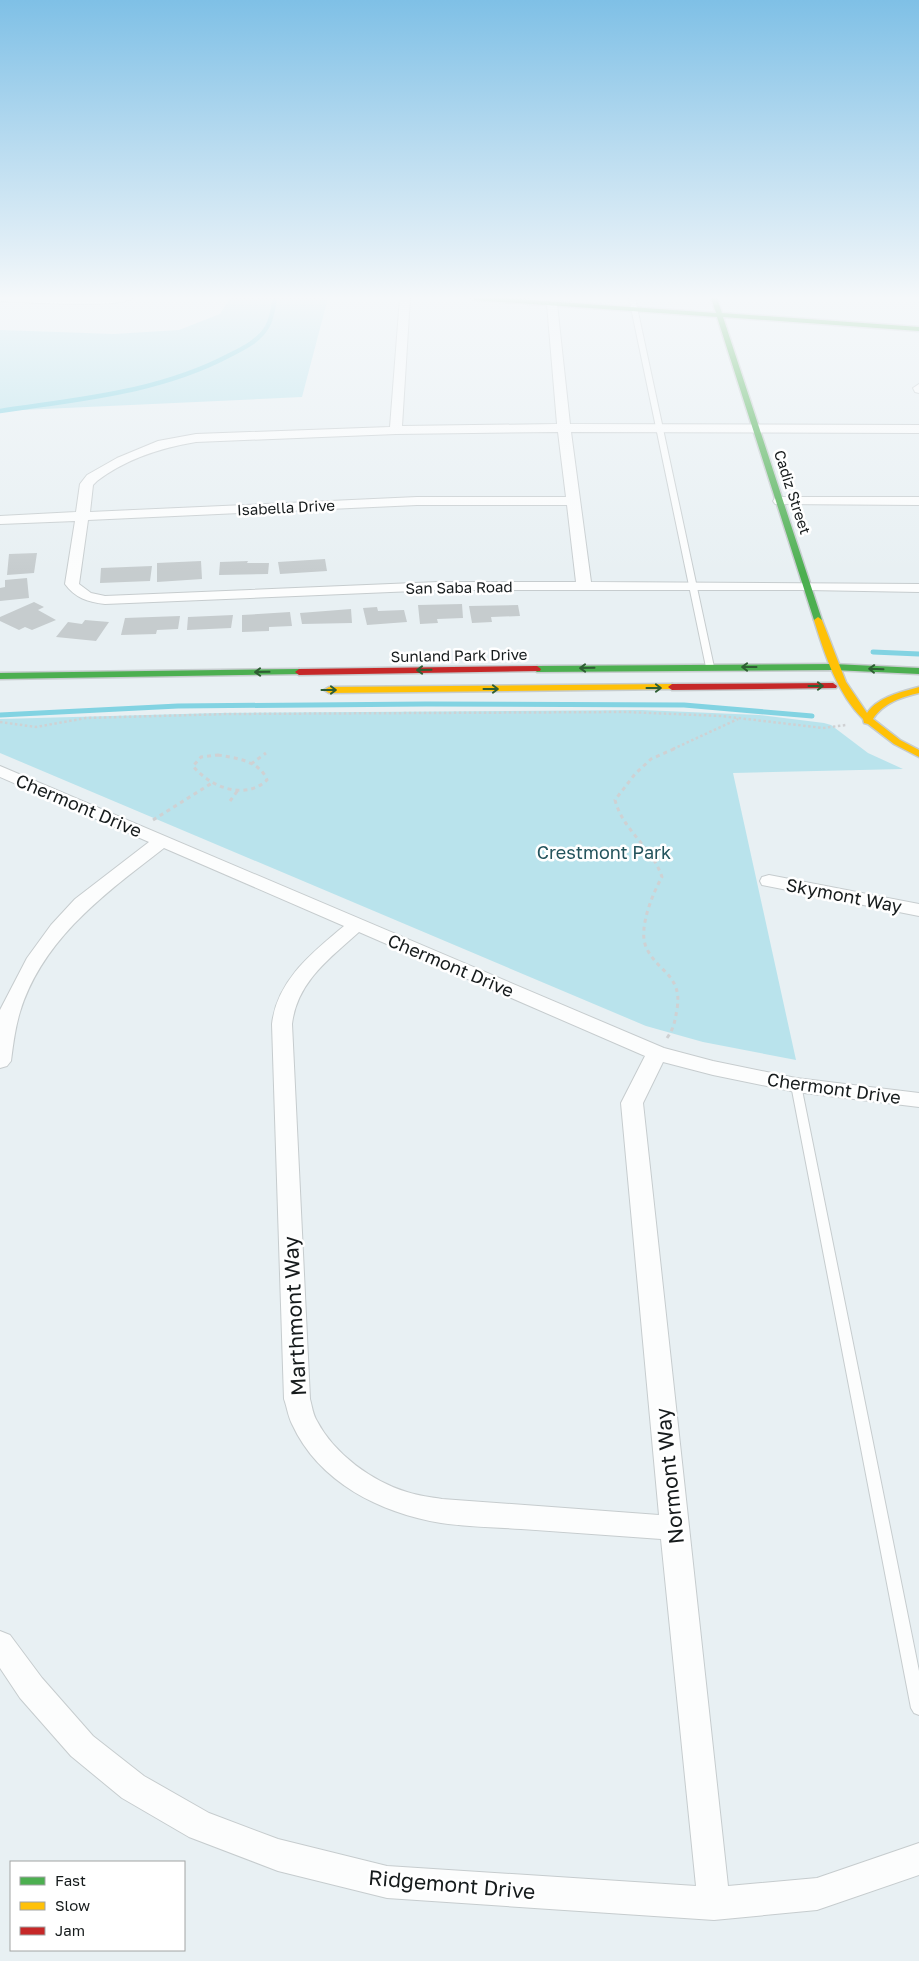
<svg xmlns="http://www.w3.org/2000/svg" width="919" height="1961" font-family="'Golos Text',sans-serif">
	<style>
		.green { fill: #b9e3ec }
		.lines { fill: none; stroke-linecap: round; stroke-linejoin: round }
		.stream-far1 { stroke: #82d3e2; stroke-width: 4.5 }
		.stream { stroke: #82d3e2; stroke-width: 5 }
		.building { fill: #c6ccce }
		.lane-casing { stroke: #c6ccce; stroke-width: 2 }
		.street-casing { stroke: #c6ccce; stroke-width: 2 }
		.fast-casing { stroke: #c6ccce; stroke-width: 3 }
		.slow-casing { stroke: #c6ccce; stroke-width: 3 }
		.jam-casing { stroke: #c6ccce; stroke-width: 3 }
		.path-far1 { stroke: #cfd1d3; stroke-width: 2.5; stroke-dasharray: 2.5 2.5; stroke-linecap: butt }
		.path { stroke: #cfd1d3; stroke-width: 3; stroke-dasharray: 4 4; stroke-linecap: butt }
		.lane { fill: #fcfdfd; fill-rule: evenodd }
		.street { fill: #fcfdfd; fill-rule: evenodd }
		.fast { fill: #4caf50; fill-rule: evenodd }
		.slow { fill: #ffc107; fill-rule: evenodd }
		.jam { fill: #c62828; fill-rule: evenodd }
		.oneway { stroke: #2e5e33 }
		.labels { text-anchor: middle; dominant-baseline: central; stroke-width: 5; stroke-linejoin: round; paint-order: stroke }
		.far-street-label { font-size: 15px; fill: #161b1c; stroke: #fff }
		.street-label { font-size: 18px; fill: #161b1c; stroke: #fff }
		.park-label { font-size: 18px; fill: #24545d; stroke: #fff }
		.near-street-label { font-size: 21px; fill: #161b1c; stroke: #fff }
	</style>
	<rect width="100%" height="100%" fill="#e8f0f3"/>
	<path class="green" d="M230 298H328L302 397 0 411V330L114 334 179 330 220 314Z
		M642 710 759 715 824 723 831 725 868 753 903 769 733 773 796 1060 703 1042 646 1026 0 753V719L220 713Z"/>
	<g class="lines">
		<path class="stream-far1" d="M0 411C78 399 157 393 228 356 242 349 259 341 267 327 272 319 273 308 275 298"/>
		<path class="stream" d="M873 652 919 654
			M0 715 178 706 426 704 684 705 812 716"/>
	</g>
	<path class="building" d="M37 553 34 573 7 575 9 554Z
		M325 559 327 571 280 574 278 562Z
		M201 561 202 579 157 582V563Z
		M248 561 247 563H269L268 574 219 575 220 562Z
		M152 566 150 581 100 583 101 568Z
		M27 578 29 598 0 601V588L5 587V580Z
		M34 602 44 607 38 610 56 620 32 630 25 627 19 630 0 621V617Z
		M462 604 463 618 437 619 438 623 420 624 418 605Z
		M518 605 520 616 491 617 492 622 472 623 469 606Z
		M377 607 378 611 404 610 407 622 367 625 363 608Z
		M351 609 352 623 302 624 300 613Z
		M290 612 292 626 269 627V631L242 632V615Z
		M233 615 231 628 187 630 188 617Z
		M180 616 178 629 157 630 156 634 121 635 125 618Z
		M85 620 109 622 96 641 56 637 68 622 82 624Z"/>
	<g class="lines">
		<g class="lane-casing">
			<path id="lane" d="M629 298H635L714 667 710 669 706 667Z
				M796 1081 801 1085 919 1671V1715L914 1713 911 1708 791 1085Z"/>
		</g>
		<g class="street-casing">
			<path id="street" d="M0 298H132C120 309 22 302 0 301Z
				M400 298H410L402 426 557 424 547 304 552 301 557 304 570 424 919 425V433L571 432 591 582 919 584V592L808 590H438L105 604C88 602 75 598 65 584L75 521 0 524V516L76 512 80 484 87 475 117 458 158 441 196 434 390 427ZM558 432 566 497H417L90 512 93 485 97 481C126 459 160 448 196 442L396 434ZM417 505H567L576 582H438L105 596 91 593 79 584 88 520Z
				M919 384V393L915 392 913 388Z
				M780 497H919V505L775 504 773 501 775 498Z
				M0 766 664 1048 713 1061 796 1078 919 1093V1107L796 1092 713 1075 663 1062 643 1103 728 1886 817 1878 919 1843V1875L817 1910 714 1920 387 1898 278 1871 189 1837 122 1798 71 1756 20 1698 0 1668V1631L10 1635 42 1678 93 1736 144 1776 209 1813 278 1839 387 1866 696 1886 661 1539C615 1536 568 1532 521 1529 495 1527 467 1527 441 1523 381 1513 319 1483 292 1424 288 1416 287 1407 284 1399L272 1024C277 980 312 953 344 926L164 848C106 893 43 938 20 1012 15 1028 13 1045 11 1061L7 1066 0 1068V1010L27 958 51 925 75 899 149 842 0 777ZM359 932 645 1056 621 1103 659 1515 442 1499C431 1497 419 1496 407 1492 373 1482 334 1454 317 1421 313 1415 312 1406 310 1399L292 1024C297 982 329 959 359 932Z
				M769 875 919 904V916L762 885 760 881 762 877Z"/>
		</g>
		<g class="fast-casing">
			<path id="fast" d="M472 298H502L716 313 711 298H717L722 313 919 327V331L723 317 822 620 821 622 818 623 814 620 717 317 475 300Z
				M833 664 919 668V674L833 670 537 672 533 669 537 666Z
				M299 669 303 672 302 674 0 679V673Z"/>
		</g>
		<g class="slow-casing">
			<path id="slow" d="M818 617 822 620 846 682 867 713C878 697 901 692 919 687V693C902 697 883 703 873 719L900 740 919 750V757L894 744 868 724 864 723 863 719C837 693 825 655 814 620Z
				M672 684 675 685V689L329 693 324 690 329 687Z"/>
		</g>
		<g class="jam-casing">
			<path id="jam" d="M537 666 541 669 540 671 299 675 295 672 299 669Z
				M833 683 837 686 836 688 672 690 668 687 672 684Z"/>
		</g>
		<path class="path-far1" d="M0 722 36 727 86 718 228 714 627 712 721 716 823 728 846 725
			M673 749 738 719"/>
		<path class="path" d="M218 755C236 758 260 761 267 780 245 801 210 787 193 766L201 757Z
			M251 764 266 753
			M230 801 238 790
			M153 820 212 783
			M667 1038C674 1028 675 1021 677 1009 683 975 657 972 646 947 638 928 653 893 662 877 652 847 623 831 615 800L635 774 651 759 676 748"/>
		<use href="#lane" class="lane"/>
		<use href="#street" class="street"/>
		<use href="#fast" class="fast"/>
		<use href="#slow" class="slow"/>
		<use href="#jam" class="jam"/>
	</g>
	<defs><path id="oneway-shaft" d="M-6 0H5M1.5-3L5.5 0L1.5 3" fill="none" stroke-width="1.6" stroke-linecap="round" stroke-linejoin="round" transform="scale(1.25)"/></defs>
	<g class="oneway">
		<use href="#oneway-shaft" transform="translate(749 667) rotate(-180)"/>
		<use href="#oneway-shaft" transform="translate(587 668) rotate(179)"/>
		<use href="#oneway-shaft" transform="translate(876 669) rotate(-178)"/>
		<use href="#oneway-shaft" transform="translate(424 670) rotate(179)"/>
		<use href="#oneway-shaft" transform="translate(262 672) rotate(179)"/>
		<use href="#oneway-shaft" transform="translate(816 686)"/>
		<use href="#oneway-shaft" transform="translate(654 688)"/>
		<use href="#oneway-shaft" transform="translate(491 689)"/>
		<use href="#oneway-shaft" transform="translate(329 690)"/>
	</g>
	<linearGradient id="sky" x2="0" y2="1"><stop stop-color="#7fc0e6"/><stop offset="0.52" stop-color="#f5f8fa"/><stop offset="1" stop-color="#f5f8fa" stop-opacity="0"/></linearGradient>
	<rect width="919" height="573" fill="url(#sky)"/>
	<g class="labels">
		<g class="far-street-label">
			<text transform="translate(793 492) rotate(72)">Cadiz Street</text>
			<text transform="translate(286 507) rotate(-3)">Isabella Drive</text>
			<text transform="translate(459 587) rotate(-1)">San Saba Road</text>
			<text transform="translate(459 655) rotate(-1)">Sunland Park Drive</text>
		</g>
		<g class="street-label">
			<text transform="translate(79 805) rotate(23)">Chermont Drive</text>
			<text transform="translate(844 895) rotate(11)">Skymont Way</text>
			<text transform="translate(451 965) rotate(23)">Chermont Drive</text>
			<text transform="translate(834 1088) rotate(8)">Chermont Drive</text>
		</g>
		<g class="park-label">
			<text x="604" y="852">Crestmont Park</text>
		</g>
		<g class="near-street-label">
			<text transform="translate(294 1316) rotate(-93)">Marthmont Way</text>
			<text transform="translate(669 1476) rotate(-96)">Normont Way</text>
			<text transform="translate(452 1884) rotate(5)">Ridgemont Drive</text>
		</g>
	</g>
	<rect x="10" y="1861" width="175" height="90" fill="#ffffff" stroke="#a2a4a4"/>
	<rect x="20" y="1877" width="25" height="8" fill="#4caf50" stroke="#a2a4a4"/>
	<text x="55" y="1886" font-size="15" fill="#161b1c">Fast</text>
	<rect x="20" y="1902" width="25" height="8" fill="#ffc107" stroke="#a2a4a4"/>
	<text x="55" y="1911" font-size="15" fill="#161b1c">Slow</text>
	<rect x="20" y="1927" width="25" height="8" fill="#c62828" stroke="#a2a4a4"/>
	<text x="55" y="1936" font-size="15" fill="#161b1c">Jam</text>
</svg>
